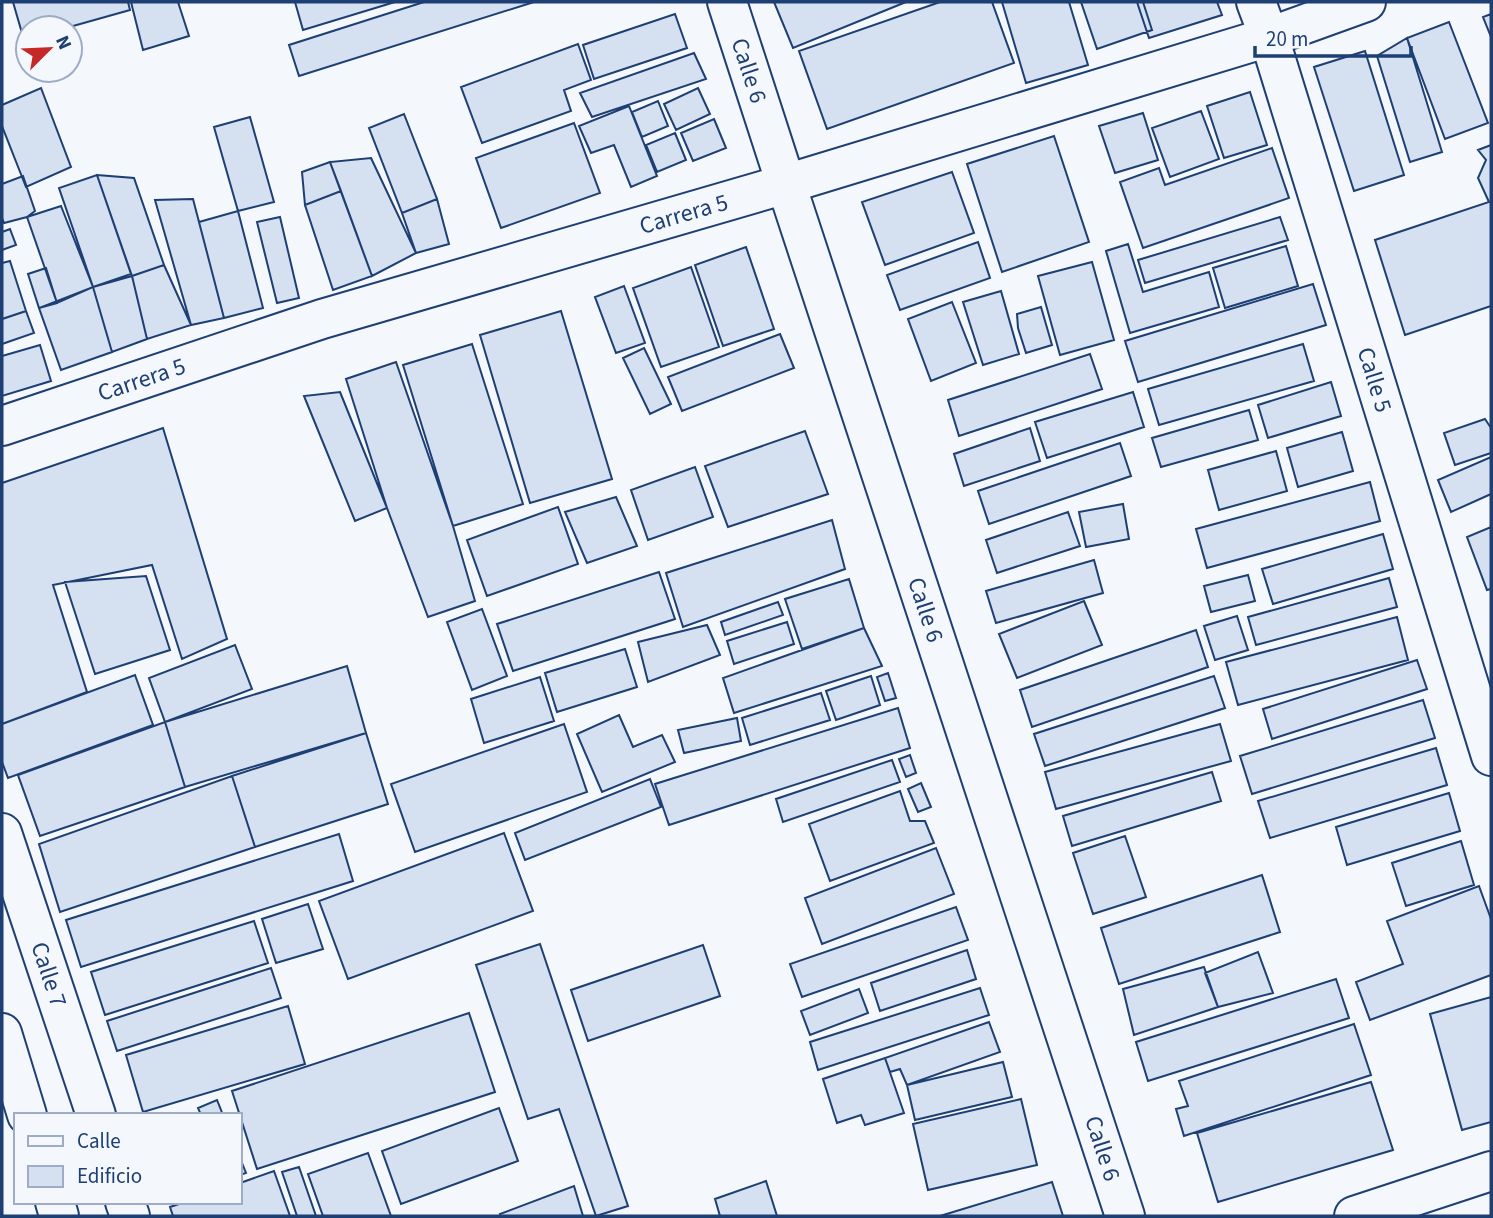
<svg xmlns="http://www.w3.org/2000/svg" width="1493" height="1218" font-family="'Source Sans 3',sans-serif">
	<style>
		.building { fill: #d5e0f0; stroke: #1d3f73; stroke-width: 2 }
		.lines { fill: none; stroke-linecap: round; stroke-linejoin: round }
		.street-casing { stroke: #1d3f73; stroke-width: 42 }
		.secondary-casing { stroke: #1d3f73; stroke-width: 42 }
		.street { stroke: #f4f7fb; stroke-width: 38 }
		.secondary { stroke: #f4f7fb; stroke-width: 38 }
		.labels { text-anchor: middle; dominant-baseline: central; stroke-width: 5; stroke-linejoin: round; paint-order: stroke }
		.street-label { font-size: 24px; fill: #1d3f73; stroke: #f4f7fb }
	</style>
	<rect width="100%" height="100%" fill="#f4f7fb"/>
	<path class="building" d="M13 2H128L130 10 66 28H28V39L24 40Z
		M131 2H178L189 36 143 50Z
		M295 2H395L303 30Z
		M424 2H534L299 76 289 45Z
		M774 2H906L793 48Z
		M940 2H992L1014 63 827 129 799 51Z
		M1002 2H1069L1088 65 1026 83Z
		M1081 2H1143L1152 30 1097 49Z
		M1137 2H1217L1222 15 1149 38Z
		M675 14 687 48 594 79 583 45Z
		M1491 14V37L1483 17Z
		M1449 22 1488 123 1445 139 1407 38Z
		M1407 38 1442 152 1410 162 1377 56Z
		M578 44 591 80 564 90 571 111 482 143 461 87Z
		M1365 51 1404 175 1354 191 1314 67Z
		M694 53 706 79 592 117 580 93Z
		M41 88 71 167 26 187 2 126V105Z
		M698 88 710 114 676 130 664 104Z
		M1250 92 1267 145 1224 158 1207 106Z
		M658 101 668 126 642 137 632 112Z
		M629 106 657 176 631 187 614 145 591 153 579 126Z
		M1201 111 1219 159 1170 177 1152 128Z
		M1143 113 1158 160 1115 173 1099 126Z
		M404 114 437 199 402 213 369 128Z
		M250 117 274 202 238 211 214 127Z
		M714 119 726 148 693 161 681 133Z
		M574 123 600 193 501 228 476 158Z
		M675 133 686 160 657 172 646 145Z
		M1054 136 1089 242 1002 272 967 164Z
		M1491 145V306L1405 335 1375 240 1489 202 1478 178 1486 160 1478 150Z
		M1272 148 1289 198 1143 248 1120 182 1159 168 1165 185Z
		M371 158 416 253 372 276 330 162Z
		M330 162 341 191 305 205 302 172Z
		M952 172 974 233 885 265 862 202Z
		M97 175 131 274 93 287 59 188Z
		M97 175 134 178 164 265 132 276Z
		M23 176 35 211 27 217 4 223 2 218V184Z
		M341 191 372 276 333 290 305 205Z
		M193 199 224 318 191 325 155 200Z
		M437 199 449 244 416 253 402 213Z
		M61 206 93 287 57 303 27 217Z
		M238 211 263 308 224 318 199 222Z
		M280 217 299 298 277 303 257 222Z
		M1280 217 1288 240 1145 283 1138 260Z
		M10 229 16 245 2 250V232Z
		M978 242 990 278 900 310 887 275Z
		M1128 244 1143 292 1209 272 1219 307 1130 333 1106 251Z
		M1286 246 1298 286 1225 308 1213 268Z
		M746 247 774 329 723 346 695 265Z
		M10 261 26 311 2 319V263Z
		M1092 262 1114 340 1060 355 1038 276Z
		M164 265 191 325 147 339 132 276Z
		M691 267 719 347 661 367 633 288Z
		M46 268 57 303 39 308 28 274Z
		M132 276 147 339 112 352 93 287Z
		M1313 284 1326 325 1138 382 1125 341Z
		M624 286 645 343 616 353 595 297Z
		M93 287 112 352 61 370 39 308Z
		M1001 291 1019 354 983 365 963 302Z
		M952 302 976 363 931 381 908 319Z
		M1041 307 1052 345 1026 353 1018 328 1017 314Z
		M26 311 34 333 2 344V319Z
		M561 311 612 479 530 503 480 335Z
		M780 334 794 368 682 411 668 377Z
		M472 344 523 504 453 526 403 365Z
		M1303 344 1314 381 1159 425 1148 389Z
		M40 345 51 381 2 396V356Z
		M644 348 671 404 650 414 623 358Z
		M1090 354 1102 389 959 436 948 400Z
		M396 362 453 526 475 601 428 617 387 508 346 379Z
		M1331 382 1341 416 1268 438 1258 405Z
		M340 392 387 508 355 521 304 396Z
		M1133 392 1144 427 1047 458 1035 422Z
		M1249 410 1258 440 1161 467 1152 438Z
		M1485 419 1491 428V453L1455 465 1444 433Z
		M163 428 227 639 182 659 152 565 53 585 87 692 2 724V483Z
		M1030 428 1040 461 964 486 954 454Z
		M805 431 828 494 728 527 705 466Z
		M1342 432 1353 471 1298 487 1287 448Z
		M1120 443 1131 476 989 524 978 491Z
		M1276 451 1287 491 1219 510 1208 470Z
		M1491 457V494L1451 512 1438 480Z
		M695 467 713 517 648 540 631 490Z
		M1370 482 1380 521 1207 568 1196 529Z
		M616 497 637 546 587 563 565 512Z
		M1123 504 1129 539 1086 547 1079 512Z
		M558 507 578 564 487 596 467 540Z
		M1068 512 1080 546 997 573 986 540Z
		M832 520 845 569 683 627 666 573Z
		M1491 527V589L1487 590 1467 537Z
		M1383 534 1393 569 1273 604 1262 569Z
		M1094 560 1103 593 996 623 986 591Z
		M659 572 675 619 513 671 497 624Z
		M1248 575 1255 601 1211 612 1204 586Z
		M146 576 170 650 95 674 65 582Z
		M1389 578 1397 607 1256 645 1248 617Z
		M849 579 864 628 802 649 785 599Z
		M1084 601 1102 645 1017 678 999 634Z
		M778 602 783 615 725 635 721 622Z
		M482 609 507 676 472 690 447 622Z
		M1237 616 1248 650 1215 660 1204 626Z
		M1397 617 1408 660 1238 705 1226 662Z
		M787 622 794 644 734 664 727 641Z
		M707 625 720 655 648 682 638 642Z
		M864 628 882 666 734 713 723 678Z
		M1196 630 1208 667 1032 727 1020 690Z
		M235 645 252 689 165 722 149 678Z
		M625 649 637 687 557 712 545 673Z
		M1417 660 1427 689 1272 739 1263 709Z
		M347 666 366 733 185 787 165 722Z
		M888 673 896 698 885 701 877 677Z
		M135 675 153 725 8 778 2 762V724Z
		M871 676 880 705 836 720 826 691Z
		M1214 676 1225 708 1045 766 1034 734Z
		M540 677 554 721 484 743 471 699Z
		M821 693 830 720 750 745 742 718Z
		M1423 700 1435 738 1252 794 1240 756Z
		M898 708 910 748 669 825 655 784Z
		M619 715 633 747 662 735 675 762 602 792 577 734Z
		M737 718 741 741 684 753 678 730Z
		M165 722 185 787 40 836 18 775Z
		M564 724 587 792 415 852 391 784Z
		M1220 724 1231 761 1056 809 1045 772Z
		M366 733 388 804 255 847 232 776Z
		M1436 748 1447 785 1270 838 1258 801Z
		M910 755 916 773 906 777 899 759Z
		M892 760 900 782 783 822 776 799Z
		M1212 772 1221 801 1072 846 1063 816Z
		M232 776 255 847 60 912 39 844Z
		M650 779 661 807 525 860 515 833Z
		M921 783 931 807 918 812 908 789Z
		M900 791 910 821H925L934 843 830 881 809 824Z
		M1449 793 1460 831 1347 865 1336 827Z
		M504 833 533 911 348 979 319 901Z
		M339 834 353 881 81 967 66 920Z
		M1125 836 1146 897 1093 914 1073 853Z
		M1461 841 1474 885 1406 906 1392 863Z
		M936 848 954 894 822 944 805 898Z
		M1262 875 1280 932 1119 984 1101 928Z
		M1479 886 1491 919V975L1370 1020 1356 982 1403 964 1387 921Z
		M308 904 323 949 276 963 262 919Z
		M956 907 968 940 802 997 790 964Z
		M254 921 268 963 105 1015 91 972Z
		M540 944 628 1206 596 1216 559 1109 528 1119 476 965Z
		M703 945 720 996 588 1041 571 990Z
		M967 950 976 979 880 1011 871 983Z
		M1258 952 1273 993 1218 1007 1205 973Z
		M1204 967 1218 1007 1134 1035 1123 989Z
		M271 968 281 998 117 1051 107 1021Z
		M1336 979 1349 1018 1148 1081 1136 1042Z
		M980 988 989 1015 818 1070 810 1042Z
		M859 989 868 1013 810 1035 801 1011Z
		M1491 997V1122L1462 1130 1430 1014Z
		M288 1006 305 1064 143 1112 126 1055Z
		M469 1013 495 1092 257 1169 232 1091Z
		M989 1022 1000 1052 907 1085 900 1069 890 1072 885 1058Z
		M1354 1024 1371 1075 1184 1136 1176 1109 1188 1106 1179 1081Z
		M885 1058 904 1113 865 1125 861 1115 837 1123 823 1079Z
		M1003 1062 1012 1097 915 1120 907 1085Z
		M1371 1082 1393 1150 1218 1202 1197 1133Z
		M1021 1099 1037 1165 928 1190 913 1124Z
		M217 1100 223 1115H201L198 1108Z
		M499 1108 518 1161 401 1204 382 1151Z
		M368 1153 391 1216H323L308 1174Z
		M240 1158 246 1173 240 1175Z
		M299 1167 316 1216H297L282 1172Z
		M274 1171 290 1216H173L170 1207 185 1202H240V1183Z
		M766 1181 777 1216H720L715 1199Z
		M1052 1182 1063 1216H940Z
		M574 1186 583 1216H501L500 1214Z"/>
	<g class="lines">
		<g class="street-casing">
			<g id="street">
				<path id="s1" d="M727 2 786 184"/>
				<path id="s2" d="M1256 2 1269 37 1491 756"/>
				<path id="s3" d="M2 833 96 1115"/>
				<path d="M2 1033 27 1115"/>
				<path d="M55 1202 59 1216"/>
				<path d="M125 1202 130 1216"/>
				<path d="M1354 1216 1491 1171"/>
			</g>
		</g>
		<g class="secondary-casing">
			<g id="secondary">
				<path id="s4" d="M786 184 1125 1216"/>
				<path id="s5" d="M2 426 322 319 786 184 1269 37 1366 2"/>
			</g>
		</g>
		<use href="#street" class="street"/>
		<use href="#secondary" class="secondary"/>
	</g>
	<g class="labels">
		<g class="street-label">
			<text stroke="none"><textPath href="#s1" startOffset="72">Calle 6</textPath></text>
			<text stroke="none"><textPath href="#s5" startOffset="714">Carrera 5</textPath></text>
			<text stroke="none"><textPath href="#s2" startOffset="396">Calle 5</textPath></text>
			<text stroke="none"><textPath href="#s5" startOffset="147">Carrera 5</textPath></text>
			<text stroke="none"><textPath href="#s4" startOffset="448">Calle 6</textPath></text>
			<text stroke="none"><textPath href="#s3" startOffset="149">Calle 7</textPath></text>
			<text stroke="none"><textPath href="#s4" startOffset="1015">Calle 6</textPath></text>
		</g>
	</g>
	<rect width="1493" height="1218" fill="none" stroke="#1d3f73" stroke-width="7"/>
	<rect x="14" y="1113" width="228" height="91" fill="#f4f7fb" stroke="#9eadc5" stroke-width="2"/>
	<rect x="28" y="1136" width="35" height="10" fill="#f4f7fb" stroke="#9eadc5" stroke-width="2"/>
	<text x="77" y="1148" font-size="21" fill="#1d3f73">Calle</text>
	<rect x="28" y="1166" width="35" height="21" fill="#d5e0f0" stroke="#9eadc5" stroke-width="2"/>
	<text x="77" y="1183" font-size="21" fill="#1d3f73">Edificio</text>
	<g transform="translate(49 49) rotate(66)"><circle r="33" fill="#f4f7fb" stroke="#9eadc5" stroke-width="2"/>
	<path d="M0-5L12 26L0 18L-12 26Z" fill="#c62828"/>
	<text y="-10" font-size="19" font-weight="bold" text-anchor="middle" fill="#1d3f73">N</text>
	</g>
	<path d="M1255 46v10h156v-10" fill="none" stroke="#1d3f73" stroke-width="3.5"/>
	<text x="1266" y="46" font-size="21" fill="#1d3f73" stroke="#f4f7fb" stroke-width="5" paint-order="stroke">20 m</text>
</svg>
